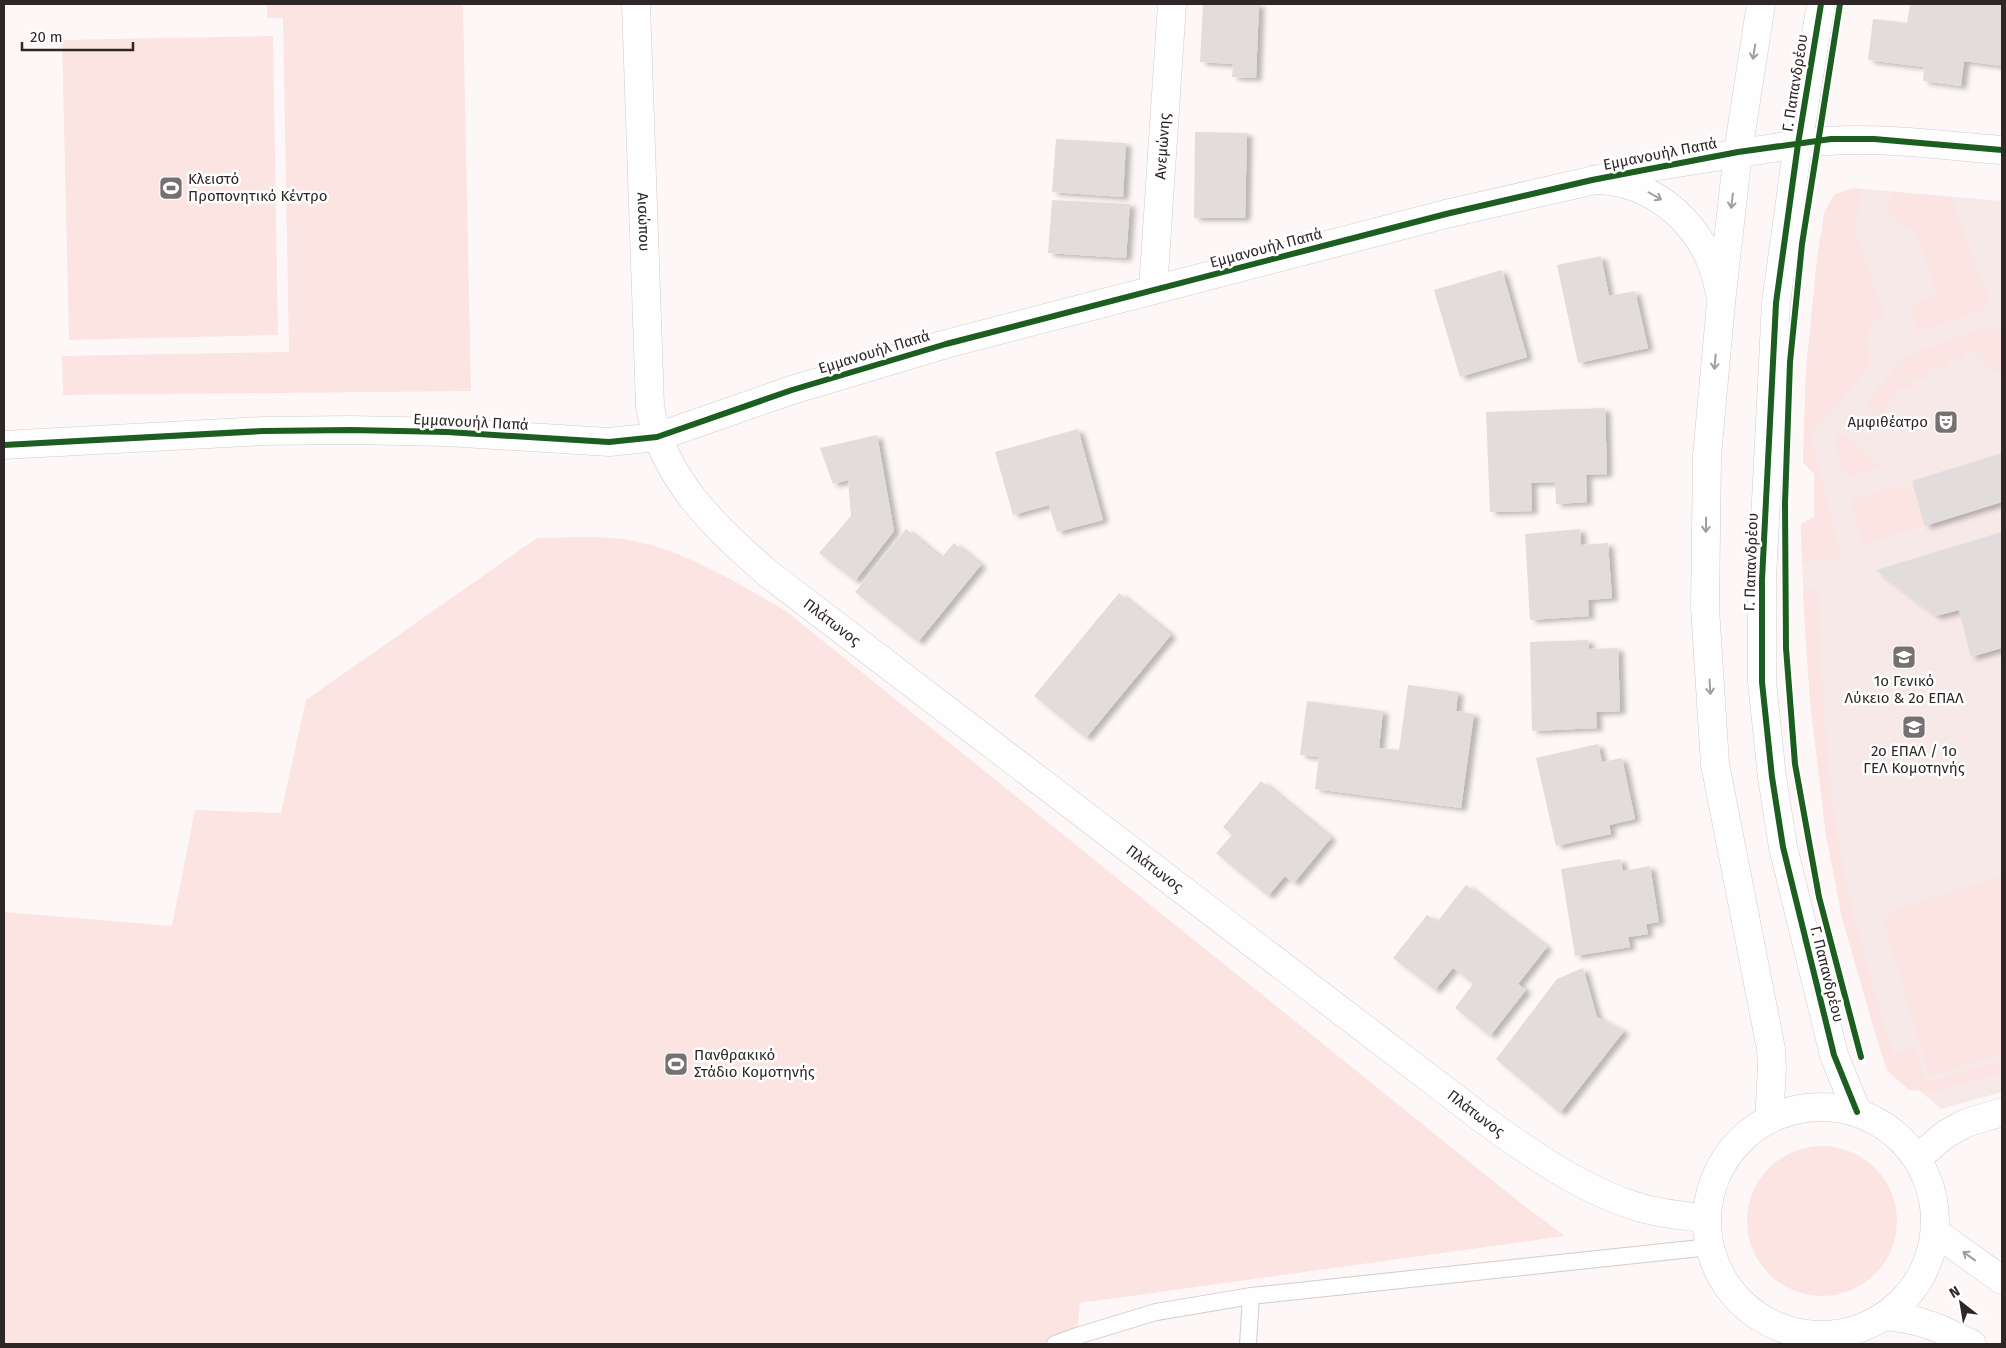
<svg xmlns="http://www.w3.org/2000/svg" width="2006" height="1348" font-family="'Fira Sans',sans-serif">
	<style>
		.built { fill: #f6e9e8 }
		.green { fill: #fce4e3 }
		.building { fill: #e3dcdc; filter: url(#shadow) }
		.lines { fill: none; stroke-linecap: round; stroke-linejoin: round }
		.lane-casing { stroke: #d2cbcb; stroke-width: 18 }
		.street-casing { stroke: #d2cbcb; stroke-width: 29 }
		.secondary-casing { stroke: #d2cbcb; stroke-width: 29 }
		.lane { stroke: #fffefe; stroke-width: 16 }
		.street { stroke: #fffefe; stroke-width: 28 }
		.secondary { stroke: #fffefe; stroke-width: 28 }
		.cycleway-casing { stroke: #fff; stroke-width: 9 }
		.cycleway { stroke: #1b5e20; stroke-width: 6 }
		.oneway { stroke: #a19d9d }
		.labels { text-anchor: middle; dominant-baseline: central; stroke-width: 5; stroke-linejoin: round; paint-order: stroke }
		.street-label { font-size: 15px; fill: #2f2727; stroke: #fff }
		.poi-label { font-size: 15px; fill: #2f2727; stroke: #fff; text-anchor: start }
	</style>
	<defs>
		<filter id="shadow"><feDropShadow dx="5.5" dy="3" stdDeviation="2.5" flood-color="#0004"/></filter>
	</defs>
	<rect width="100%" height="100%" fill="#fdf8f7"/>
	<path class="built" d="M1852 188 2002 201V1092L1941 1109 1920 1091 1909 1090 1887 1070 1876 1037 1842 918 1826 834 1810 701 1804 614 1801 524 1814 517V474L1803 462 1806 370 1817 257 1824 214 1834 195Z"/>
	<path class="green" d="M267 4H463L471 391 63 395 62 356 289 352 283 18H267Z
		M273 36 278 335 69 340 62 40Z
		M1852 188 1861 189 1856 224 1857 235 1884 315C1849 344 1878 345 1868 369L1815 430 1812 437 1839 548 1838 555 1832 559 1802 562 1801 524 1815 516 1814 474 1803 462 1806 370 1820 243 1824 214 1834 195Z
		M1891 192 1952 197 1989 301 1985 309 1922 330 1915 327 1910 310 1914 303 1937 294C1932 279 1922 241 1912 231 1904 223 1894 222 1888 212Z
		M1993 327 2001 334 2002 339V378L1970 347 1964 348 1967 361 1946 360 1949 370 1927 369 1930 378H1910L1914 389 1894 390 1895 397 1879 417 1867 406V401L1898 364 1910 354 1980 329Z
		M1840 433 1846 435 1881 467 1849 477 1844 475C1841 463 1830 443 1840 433Z
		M1912 481 1925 526 1867 544 1862 541 1851 504 1854 499 1900 485 1905 489Z
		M537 538C565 538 594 536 622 539 681 547 735 582 786 611L1518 1201 1565 1236 1080 1303 1076 1344H4V912L172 926 195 810 281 813 306 700Z
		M1815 589 1818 591C1821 679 1826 768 1841 855 1853 923 1874 988 1893 1054L1915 1047 1924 1078 1930 1081 2002 1060V1074L1936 1091 1909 1090 1887 1070 1842 918 1826 834 1810 701 1803 590Z
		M2002 876V1055L1929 1076 1883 920 1891 910Z
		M1747 1221a75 75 0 1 1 150 0a75 75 0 1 1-150 0Z"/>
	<path class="building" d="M1203 4H1259L1256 78 1232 77 1233 64 1200 62Z
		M1910 4H2002V66L1964 61 1961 86 1923 81 1924 67 1868 60 1873 19 1907 23Z
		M1195 132 1247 133 1245 218H1194Z
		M1056 139 1126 143 1123 197 1052 192Z
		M1052 200 1130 204 1126 258 1048 253Z
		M1601 256 1609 296 1635 291 1648 348 1578 363 1557 265Z
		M1502 270 1527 357 1460 377 1434 290Z
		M1605 408 1607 474 1586 475 1587 502 1556 504 1555 482 1531 483 1532 511 1490 512 1486 412Z
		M1078 429 1103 520 1057 532 1049 505 1013 515 995 452Z
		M877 435 894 531 855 581 819 553 851 516 848 480 833 484 820 448Z
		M2002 453V502L1925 526 1912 481Z
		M906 529 941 558 954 543 981 565 918 642 855 592Z
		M1580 529 1581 545 1608 543 1612 598 1588 600 1589 616 1530 620 1525 534Z
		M2002 532V648L1971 657 1959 610 1936 616 1876 570Z
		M1119 593 1171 635 1086 738 1034 696Z
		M1588 640 1589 649 1618 648 1620 711 1596 712 1597 728 1532 731 1530 642Z
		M1408 685 1458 692 1456 711 1474 714 1461 808 1315 789 1319 757 1300 755 1307 701 1383 711 1379 748 1399 750Z
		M1598 744 1602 762 1622 758 1635 819 1609 825 1611 834 1556 846 1536 758Z
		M1261 781 1331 838 1294 883 1285 876 1268 896 1216 853 1232 835 1223 827Z
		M1620 859 1623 871 1650 866 1659 922 1646 924 1648 934 1628 937 1630 947 1575 956 1561 869Z
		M1466 885 1547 947 1518 984 1526 990 1490 1036 1455 1008 1473 984 1453 968 1435 990 1393 958 1427 915 1437 922Z
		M1583 968 1597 1017 1624 1031 1560 1113 1496 1059 1557 979Z"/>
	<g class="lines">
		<g class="lane-casing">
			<path id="lane" d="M1055 1344 1077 1336 1156 1312 1251 1296 1710 1247
				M1248 1344 1251 1296"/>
		</g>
		<g class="street-casing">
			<g id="street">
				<path id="s1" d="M636 4 650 406C662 478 716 529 770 575L1488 1123C1533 1155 1581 1189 1635 1206 1658 1214 1683 1215 1707 1219"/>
				<path id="s2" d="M1153 290 1172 4"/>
				<path d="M4 445 263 431 351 430 447 432 609 442 657 437 792 390 946 344 1446 214 1652 167 1798 144"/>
				<path d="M1815 1335 1819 1344"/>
			</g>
		</g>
		<g class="secondary-casing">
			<path id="secondary" d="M1761 4 1738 152 1721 303 1707 456 1705 608 1715 764 1771 1049 1772 1068 1769 1120
				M1821 4 1798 144 1776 303 1762 580V682L1772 777 1783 847 1834 1055 1857 1112
				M1798 144C1868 134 1933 145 2002 150
				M1592 180C1655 179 1708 228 1719 290
				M1707 1221a114 114 0 1 1 228 0a114 114 0 1 1-228 0Z
				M1917 1158 1946 1134 1966 1123 2002 1112
				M1935 1232 2002 1280
				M1884 1316C1921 1319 1940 1328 1972 1344"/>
		</g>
		<use href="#lane" class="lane"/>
		<use href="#street" class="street"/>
		<use href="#secondary" class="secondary"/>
		<g class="cycleway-casing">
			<path id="cycleway" d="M1821 4 1798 144 1776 303 1762 580V682L1772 777 1783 847 1834 1055 1857 1112
				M1840 4 1802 244 1790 362 1785 503 1786 648 1795 764 1819 897 1861 1057
				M4 445 263 431 351 430 447 432 609 442 657 437 792 390 946 344 1446 214 1592 180 1738 152 1831 139H1874L2002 150"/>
		</g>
		<use href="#cycleway" class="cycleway"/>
	</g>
	<defs><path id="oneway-shaft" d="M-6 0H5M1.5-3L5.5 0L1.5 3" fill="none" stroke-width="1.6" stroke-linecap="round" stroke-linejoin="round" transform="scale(1.25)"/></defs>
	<g class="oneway">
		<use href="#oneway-shaft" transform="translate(1754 52) rotate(99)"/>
		<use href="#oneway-shaft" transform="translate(1655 196) rotate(30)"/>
		<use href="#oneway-shaft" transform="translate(1732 201) rotate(97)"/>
		<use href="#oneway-shaft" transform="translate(1715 362) rotate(95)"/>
		<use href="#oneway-shaft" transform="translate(1706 525) rotate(91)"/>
		<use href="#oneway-shaft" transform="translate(1710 687) rotate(87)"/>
		<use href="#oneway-shaft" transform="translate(1969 1256) rotate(-144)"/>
	</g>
	<defs>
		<g id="stadium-square" transform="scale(1.25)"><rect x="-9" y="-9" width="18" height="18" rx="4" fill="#777070" stroke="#fff"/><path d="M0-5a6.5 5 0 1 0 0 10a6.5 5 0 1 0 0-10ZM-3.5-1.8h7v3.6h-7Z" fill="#fff"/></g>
		<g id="theatre-square" transform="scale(1.25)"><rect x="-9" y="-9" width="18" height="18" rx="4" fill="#777070" stroke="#fff"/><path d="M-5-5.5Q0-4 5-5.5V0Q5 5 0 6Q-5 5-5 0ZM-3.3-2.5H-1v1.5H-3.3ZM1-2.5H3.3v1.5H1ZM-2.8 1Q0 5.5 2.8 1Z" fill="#fff"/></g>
		<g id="school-square" transform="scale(1.25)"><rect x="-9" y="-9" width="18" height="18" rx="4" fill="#777070" stroke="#fff"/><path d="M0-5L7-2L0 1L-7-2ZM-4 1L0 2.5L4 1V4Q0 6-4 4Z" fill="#fff"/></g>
		<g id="university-square" transform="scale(1.25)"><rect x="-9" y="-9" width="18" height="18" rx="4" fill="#777070" stroke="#fff"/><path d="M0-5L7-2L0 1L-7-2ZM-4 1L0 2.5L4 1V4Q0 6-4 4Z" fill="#fff"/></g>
	</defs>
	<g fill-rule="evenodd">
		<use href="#stadium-square" x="171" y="188"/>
		<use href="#theatre-square" x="1946" y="422"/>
		<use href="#school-square" x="1904" y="657"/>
		<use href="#university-square" x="1914" y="727"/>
		<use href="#stadium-square" x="676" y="1064"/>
	</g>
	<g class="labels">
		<g class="street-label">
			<text transform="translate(1795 83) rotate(-81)">Γ. Παπανδρέου</text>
			<text stroke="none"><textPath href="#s2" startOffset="144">Ανεμώνης</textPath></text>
			<text transform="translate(1660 154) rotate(-11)">Εμμανουήλ Παπά</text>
			<text stroke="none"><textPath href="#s1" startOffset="218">Αισώπου</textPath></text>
			<text transform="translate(1266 248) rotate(-15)">Εμμανουήλ Παπά</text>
			<text transform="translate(874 352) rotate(-17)">Εμμανουήλ Παπά</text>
			<text transform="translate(471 422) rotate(3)">Εμμανουήλ Παπά</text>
			<text transform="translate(1751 562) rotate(-88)">Γ. Παπανδρέου</text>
			<text stroke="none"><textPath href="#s1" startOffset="692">Πλάτωνος</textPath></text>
			<text stroke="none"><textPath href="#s1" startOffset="1098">Πλάτωνος</textPath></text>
			<text transform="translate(1827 974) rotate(76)">Γ. Παπανδρέου</text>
			<text stroke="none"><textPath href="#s1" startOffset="1502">Πλάτωνος</textPath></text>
		</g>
		<g class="poi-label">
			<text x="188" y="179">Κλειστό<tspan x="188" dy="17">Προπονητικό Κέντρο</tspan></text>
			<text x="1928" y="422" text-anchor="end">Αμφιθέατρο</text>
			<text x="1904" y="681" text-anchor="middle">1ο Γενικό<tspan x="1904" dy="17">Λύκειο &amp; 2ο ΕΠΑΛ</tspan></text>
			<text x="1914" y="751" text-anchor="middle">2ο ΕΠΑΛ / 1ο<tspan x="1914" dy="17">ΓΕΛ Κομοτηνής</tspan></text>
			<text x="694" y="1055">Πανθρακικό<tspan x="694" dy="17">Στάδιο Κομοτηνής</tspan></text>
		</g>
	</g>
	<rect width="2006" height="1348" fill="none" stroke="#2f2727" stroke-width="10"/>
	<g transform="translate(1961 1303) rotate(329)" stroke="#ffffff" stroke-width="4" paint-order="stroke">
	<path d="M0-4L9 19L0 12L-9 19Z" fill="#2f2727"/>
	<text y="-8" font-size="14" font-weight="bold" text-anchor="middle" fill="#2f2727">N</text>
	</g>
	<path d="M22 42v8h111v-8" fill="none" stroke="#2f2727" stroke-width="2.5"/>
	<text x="30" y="42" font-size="15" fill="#2f2727" stroke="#ffffff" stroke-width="4" paint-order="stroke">20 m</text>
</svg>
